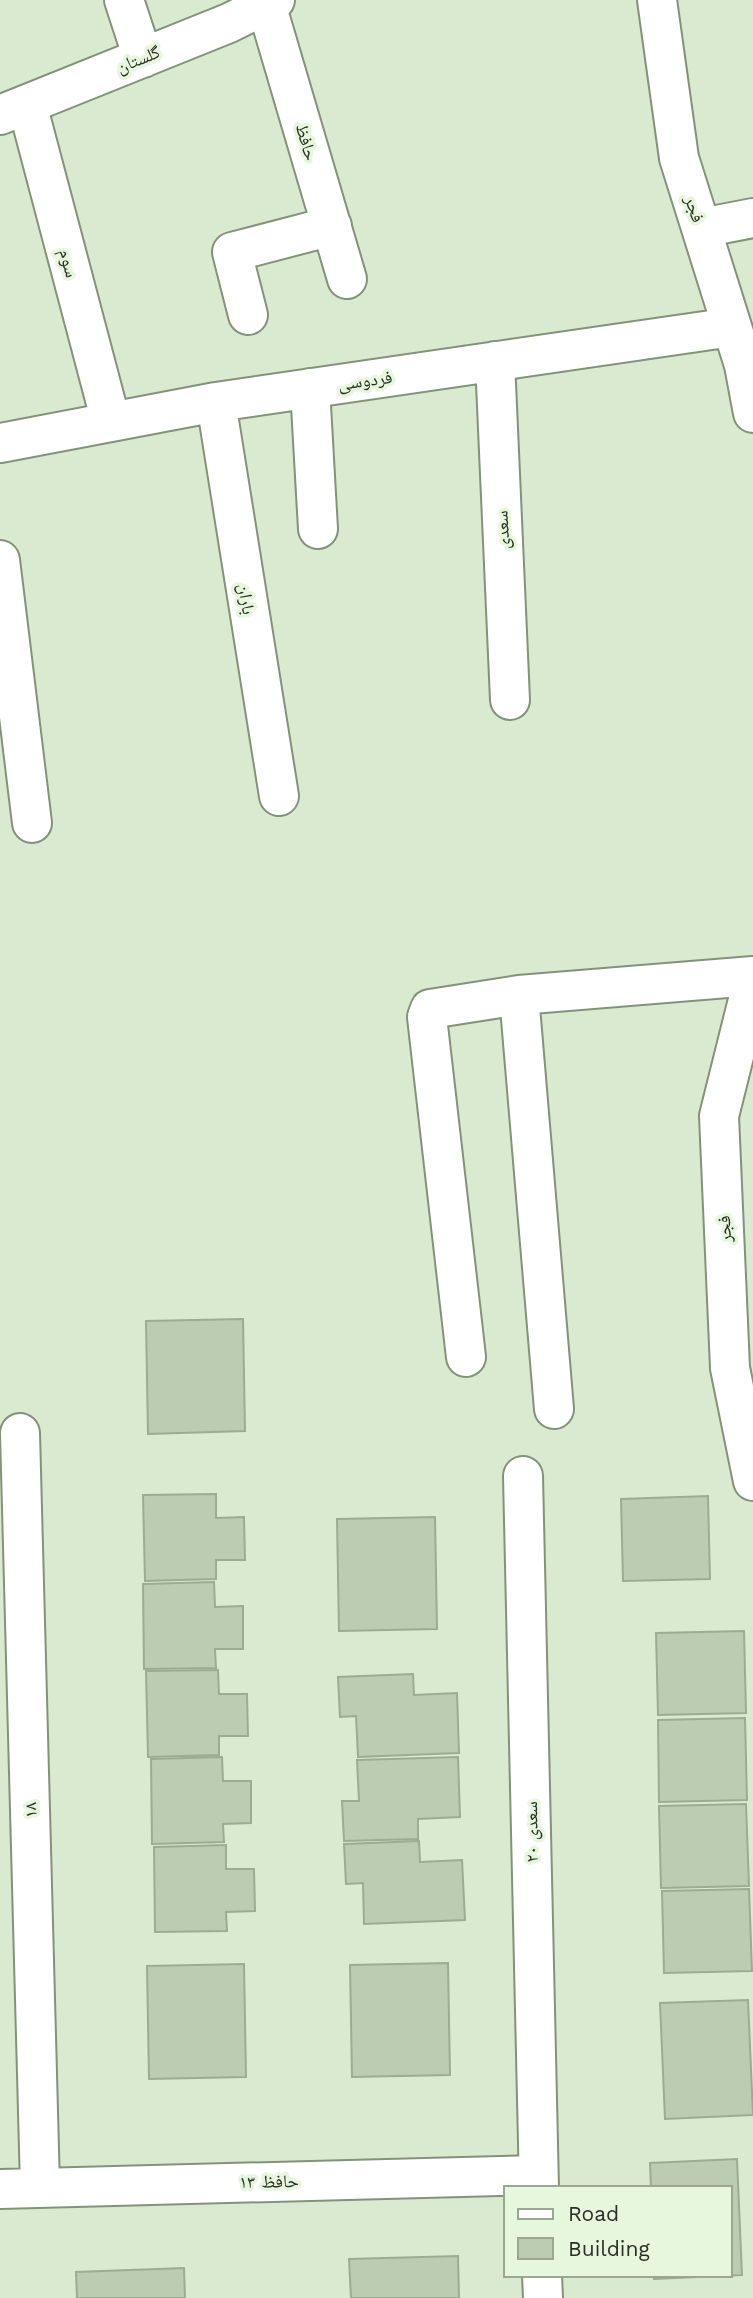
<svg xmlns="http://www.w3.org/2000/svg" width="753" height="2298" font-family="'Work Sans','Noto Naskh Arabic',sans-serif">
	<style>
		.building { fill: #bcccb3; stroke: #9cab93; stroke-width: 2 }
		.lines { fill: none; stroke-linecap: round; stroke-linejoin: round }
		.minor-casing { stroke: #83927a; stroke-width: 42 }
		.tertiary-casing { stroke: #83927a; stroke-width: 42 }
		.minor { stroke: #fff; stroke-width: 38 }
		.tertiary { stroke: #fff; stroke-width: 38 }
		.labels { text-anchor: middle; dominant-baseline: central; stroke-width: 7; stroke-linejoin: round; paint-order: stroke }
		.street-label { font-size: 18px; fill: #292f25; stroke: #e7f7dd }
	</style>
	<rect width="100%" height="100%" fill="#daead0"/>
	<path class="building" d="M243 1319 245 1431 148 1434 146 1321Z
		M216 1494V1518L244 1517 245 1560H216V1579L145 1581 143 1495Z
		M708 1496 710 1579 623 1581 621 1499Z
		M435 1517 437 1629 339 1631 337 1519Z
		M214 1582 215 1607 243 1606V1649H215L216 1668 144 1669 143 1584Z
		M744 1631 746 1713 658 1715 656 1633Z
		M218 1670 219 1694H247L248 1736H219V1755L148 1757 146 1671Z
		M413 1674 414 1695 457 1693 459 1753 358 1757 356 1716 340 1717 338 1677Z
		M745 1718 747 1800 659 1802 658 1720Z
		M222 1757 223 1781H251V1823L223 1824 224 1842 152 1844 151 1759Z
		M458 1757 460 1817 418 1819V1839L344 1841 342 1801H359L357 1760Z
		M746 1804 749 1886 661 1888 659 1806Z
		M419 1841 420 1862 462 1860 465 1920 364 1924 363 1883 346 1884 344 1844Z
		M226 1845V1869H254L255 1911 226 1912 227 1931 155 1932 154 1847Z
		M749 1889 752 1971 664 1973 662 1891Z
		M448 1963 450 2075 352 2077 350 1965Z
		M244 1964 246 2077 149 2079 147 1966Z
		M748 2000 753 2115 665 2119 660 2003Z
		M737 2159 742 2275 654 2279V2275H730V2188H651L650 2163Z
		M458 2256 459 2298H351L349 2259Z
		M184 2268 185 2298H77L76 2272Z"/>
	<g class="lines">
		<g class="minor-casing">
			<path id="minor" d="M124 0 143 58
				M657 0 679 158 744 365 753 413
				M266 4 347 279
				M27 104 111 422
				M0 115 229 23 275 0
				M701 228 753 218
				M248 315 232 252 332 226
				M495 361 510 700
				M310 388 318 529
				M216 402 279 796
				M0 443 216 402 732 327
				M0 560 32 823
				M753 980 719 1116 730 1368 753 1481
				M519 995 554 1409
				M466 1357 427 1017 430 1009 519 995 753 976
				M20 1433 40 2187
				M0 2189 538 2175"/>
		</g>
		<g class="tertiary-casing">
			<path id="tertiary" d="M523 1476 539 2188
				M542 2275 543 2298"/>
		</g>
		<use href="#minor" class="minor"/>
		<use href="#tertiary" class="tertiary"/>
	</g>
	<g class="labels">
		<g class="street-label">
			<text transform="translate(138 59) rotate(-22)">گلستان</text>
			<text transform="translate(307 142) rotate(74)">حافظ</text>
			<text transform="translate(695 209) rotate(72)">فجر</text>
			<text transform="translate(69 263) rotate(75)">سوم</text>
			<text transform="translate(365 380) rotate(-8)">فردوسی</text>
			<text transform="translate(502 530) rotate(-93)">سعدی</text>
			<text transform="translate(247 599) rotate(81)">باران</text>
			<text transform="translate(724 1229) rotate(-93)">فجر</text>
			<text transform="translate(30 1810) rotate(-91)">۱۸</text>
			<text transform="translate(531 1832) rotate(-91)">سعدی ۲۰</text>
			<text transform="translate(269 2181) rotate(-1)">حافظ ۱۳</text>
		</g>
	</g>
	<rect x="504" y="2186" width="228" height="91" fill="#e7f7dd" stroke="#9ba793" stroke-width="2"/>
	<rect x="518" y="2209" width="35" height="10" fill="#ffffff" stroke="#9ba793" stroke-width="2"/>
	<text x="568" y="2221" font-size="21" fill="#292f25">Road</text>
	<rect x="518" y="2238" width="35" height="21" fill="#bcccb3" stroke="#9ba793" stroke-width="2"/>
	<text x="568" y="2256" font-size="21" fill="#292f25">Building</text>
</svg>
